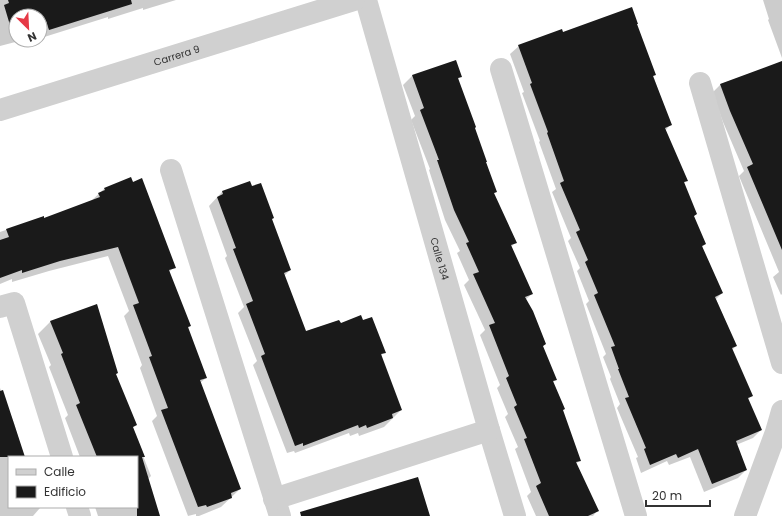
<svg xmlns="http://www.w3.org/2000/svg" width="782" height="516" font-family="Poppins,sans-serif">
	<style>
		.shadow { fill: #0003 }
		.building { fill: #1a1a1a }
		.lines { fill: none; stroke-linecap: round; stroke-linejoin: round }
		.minor { stroke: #d0d0d0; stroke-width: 22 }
		.labels { text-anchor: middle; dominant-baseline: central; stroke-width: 4; stroke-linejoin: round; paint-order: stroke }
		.street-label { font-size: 10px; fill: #333; stroke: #fff }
	</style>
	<rect width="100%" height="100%" fill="#fff"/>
	<path class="shadow" d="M0 0H176L143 10V8L108 19V17L41 38 40 16H16V40H23L0 46Z
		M763 0H782V58L768 20 769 19Z
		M636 25 670 125 665 131 687 180 683 184 696 214 693 217 705 244 702 247 722 293 716 299 736 346 732 350 752 396 748 399 761 430 753 438 736 445 746 470 738 478 704 492 690 457 669 465 667 461 641 473 636 458 638 457 617 408 620 404 610 379 611 377 603 357 606 354 586 304 589 301 577 271 580 268 568 241 571 238 552 192 556 189 539 142 540 141 522 93 524 92 510 54 519 46 562 33Z
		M455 61 461 76 457 80 496 192 493 194 516 242 511 247 532 294 525 300 545 344 542 347 556 380 553 382 564 409 562 411 580 460 576 464 597 511 593 516H536L527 496 531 492 515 449 518 447 505 417 508 414 497 388 500 385 480 335 485 330 464 285 469 280 457 253 460 251 445 220 429 170 430 169 411 120 415 116 403 85 412 76Z
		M782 62V294L781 295 773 277 779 272 739 176 744 171 723 122 712 93 721 84Z
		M131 178 174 267 169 272 190 326 187 329 206 378 200 383 240 489 221 507 199 516H196V514L188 516 152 421 157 416 140 368 142 365 124 316 129 311 108 256 49 271 12 282V279L0 284V232L43 217 44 219 91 201 104 189Z
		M222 192 271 220 290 270 284 276 306 332 340 325 384 352 381 356 401 410 384 427 359 436 358 433 350 436 349 433 295 453 294 451 287 453 253 365 257 361 238 313 244 307 225 258 227 256 209 206Z
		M97 305 117 373 115 375 135 425 132 428 151 476 148 479 159 516H98L95 507H137V457H80L65 418 68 415 49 367 51 365 38 334 50 322Z
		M0 388 14 423 24 457H9V507H40V508L33 516H0Z"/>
	<path class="building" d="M8 0H131L132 4 49 30 46 21 40 23V16H16V30L12 32 4 5 9 3Z
		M632 7 638 24H637L656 75 653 76 672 125 665 128 688 181 684 182 697 214 694 216 706 244 702 246 723 293 715 297 737 346 732 348 753 396 748 398 762 430 736 441 747 470 712 484 698 449 678 458 676 454 650 465 644 449 646 448 625 398 629 397 618 369H619L611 347 615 346 594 295 598 293 585 262 588 260 576 232 580 230 560 183 564 181 547 133 548 132 530 84 532 83 518 45 562 29 563 32Z
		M456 60 462 77 458 78 476 127 475 128 487 162H486L497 192 494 193 517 243 511 245 533 294 525 297 533 311 546 344 543 346 557 380 553 381 565 409 563 410 581 461 576 462 599 511 588 516H549L536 486 541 483 524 439 527 438 514 407 517 405 506 378 509 376 489 325 495 323 473 274 479 272 466 243 469 242 454 210 437 160H439L420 110 424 108 412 75Z
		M782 61V250L747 167 753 164 730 111 720 84Z
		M131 177 133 182 142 178 176 268 169 270 191 326 188 327 207 378 200 380 241 489 231 493 232 498 207 507 206 505 198 507 161 410 168 408 149 357 152 356 133 305 139 303 118 247 60 261 22 273V270L0 278V240L9 237 6 229 44 216V218L100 197 98 193 105 190 104 188Z
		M250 181 252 186 261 183 274 218 272 219 291 270 284 273 306 331 339 320 341 323 361 315 363 320 372 317 386 353 381 354 402 410 392 414 393 418 367 428 366 425 359 428 358 425 303 446V443L295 446 261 356 265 354 246 304 253 301 233 249 236 248 217 197 223 194 222 191Z
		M97 304 118 373 116 374 137 425 133 427 145 457H142L160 516H137V457H97L76 405 80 403 61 354 63 353 50 321Z
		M3 390 25 457H0V391Z
		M418 477 430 516H301L300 512Z"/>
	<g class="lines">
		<g class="minor">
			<path id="s1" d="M366 0 489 430 515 516"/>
			<path d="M501 69 636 516"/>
			<path d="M700 83 782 363"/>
			<path id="s2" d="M0 110 354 0"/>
			<path d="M171 170 280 516"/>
			<path d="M0 307 14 303 62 457"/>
			<path d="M274 499 489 430"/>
			<path d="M77 507 80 516"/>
			<path d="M745 516 776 432 782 411"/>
		</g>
	</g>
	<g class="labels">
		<g class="street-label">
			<text stroke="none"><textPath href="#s2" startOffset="185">Carrera 9</textPath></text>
			<text stroke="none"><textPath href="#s1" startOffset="269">Calle 134</textPath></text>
		</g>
	</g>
	<rect x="8" y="456" width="130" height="52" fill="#ffffff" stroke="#adadad"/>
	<rect x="16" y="469" width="20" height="6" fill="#d0d0d0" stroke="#adadad"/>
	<text x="44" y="476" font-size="12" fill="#333333">Calle</text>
	<rect x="16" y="486" width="20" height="12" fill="#1a1a1a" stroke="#adadad"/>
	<text x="44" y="496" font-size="12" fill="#333333">Edificio</text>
	<g transform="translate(28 28) rotate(156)"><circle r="19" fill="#ffffff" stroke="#adadad"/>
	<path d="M0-3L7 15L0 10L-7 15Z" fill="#e63946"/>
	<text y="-6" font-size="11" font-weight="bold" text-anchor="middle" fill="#333333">N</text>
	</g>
	<path d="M646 500v6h64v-6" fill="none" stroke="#333333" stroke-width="2"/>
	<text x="652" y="500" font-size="12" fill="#333333" stroke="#ffffff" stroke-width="3" paint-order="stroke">20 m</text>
</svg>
